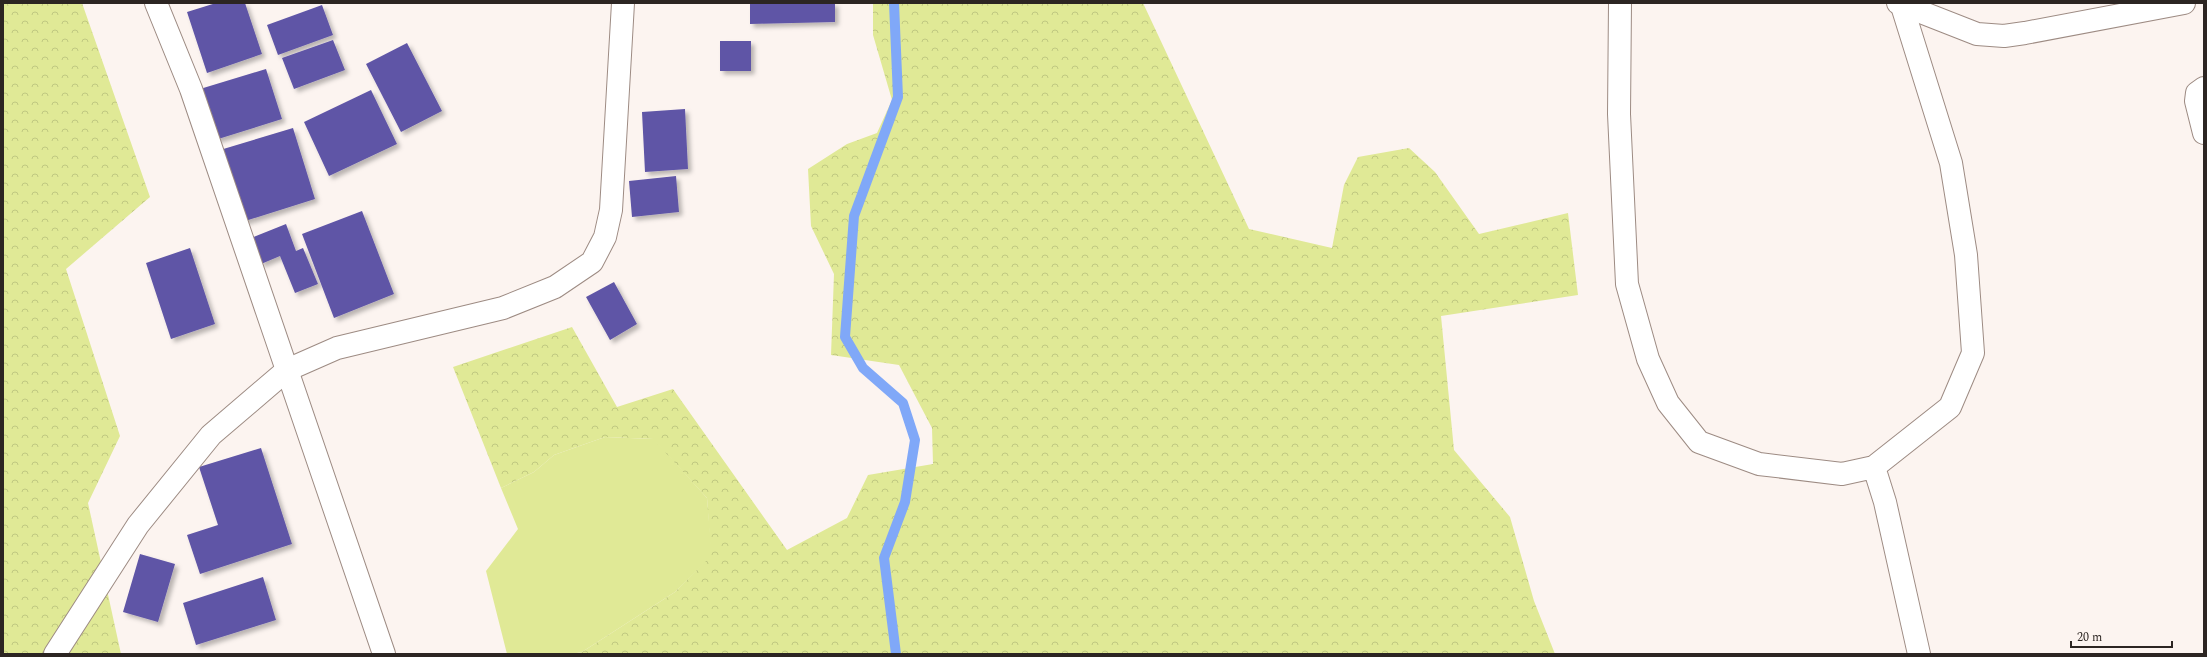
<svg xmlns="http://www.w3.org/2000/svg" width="2207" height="657" font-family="Spectral,serif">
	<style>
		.green { fill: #e0e996 }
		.forest { fill: url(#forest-crowns) }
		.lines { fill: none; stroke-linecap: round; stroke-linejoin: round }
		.stream { stroke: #80a8f8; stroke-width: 10 }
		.building { fill: #5f55a6; filter: url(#shadow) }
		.street-casing { stroke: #9d8b83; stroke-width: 24 }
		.secondary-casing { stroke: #9d8b83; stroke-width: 24 }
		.street { stroke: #fff; stroke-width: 22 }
		.secondary { stroke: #fff; stroke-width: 22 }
	</style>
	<defs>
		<pattern id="forest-crowns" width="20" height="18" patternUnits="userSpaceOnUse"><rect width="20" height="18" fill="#e0e996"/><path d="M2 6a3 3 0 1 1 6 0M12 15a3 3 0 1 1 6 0" fill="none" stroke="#c0c881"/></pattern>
		<filter id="shadow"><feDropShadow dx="3.5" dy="3.5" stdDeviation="2" flood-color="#0004"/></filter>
	</defs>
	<rect width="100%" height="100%" fill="#fcf4f0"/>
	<path class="green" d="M605 437 654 439 707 498 712 556 675 592 582 652 572 654H507L486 571 518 529 501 488 534 472 554 455Z"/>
	<path class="forest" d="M3 3H82L150 197 66 269 120 436 88 503 121 654H3Z
		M873 3H1143L1249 229 1332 248 1344 185 1358 157 1409 148 1435 172 1479 234 1568 213 1578 295 1441 316 1454 450 1510 517 1534 601 1555 654H572L582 652 675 592 711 556 707 498 653 439 605 437 554 455 534 472 501 488 453 367 572 327 617 407 673 389 787 550 847 518 868 475 933 464 932 428 899 365 831 355 834 274 811 226 808 169 847 144 877 133 892 100 873 35Z"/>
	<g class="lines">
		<path class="stream" d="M894 3 898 97 854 216 845 337 863 368 903 403 915 440 905 502 884 558 896 654"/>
	</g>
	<path class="building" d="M216 3H245L262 54 207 73 187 12Z
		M750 3H835V22L750 24Z
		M322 5 333 35 278 55 267 25Z
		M333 40 345 70 294 89 282 58Z
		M720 41H751V71H720Z
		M407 43 442 111 401 132 366 64Z
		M266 69 282 119 215 140 200 89Z
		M371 90 397 144 329 176 304 122Z
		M685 109 688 169 645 172 642 112Z
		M293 128 315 199 242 222 220 150Z
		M676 176 679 212 632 217 629 181Z
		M362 211 394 294 334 318 302 234Z
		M286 224 296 251 303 248 318 284 295 293 280 256 261 264 251 238Z
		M190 248 215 324 171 339 146 263Z
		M614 282 637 324 610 340 586 297Z
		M261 448 292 544 200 574 187 535 218 525 199 467Z
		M140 554 175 564 158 622 123 612Z
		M263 577 276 620 196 645 183 603Z"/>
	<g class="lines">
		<g class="street-casing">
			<path id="street" d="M156 3 191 89 384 654
				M1620 3 1619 114 1627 284 1648 359 1668 403 1699 442 1759 464 1842 474 1874 467 1885 502 1919 654
				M2204 88 2197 93 2196 101 2204 133
				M1874 467 1950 407 1973 353 1966 255 1951 163 1902 6"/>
		</g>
		<g class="secondary-casing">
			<path id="secondary" d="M1898 3 1977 34 2004 36 2025 33 2184 3
				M55 654 138 525 211 435 287 370 337 348 503 308 555 287 592 262 605 237 611 210 623 3"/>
		</g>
		<use href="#street" class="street"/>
		<use href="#secondary" class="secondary"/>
	</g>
	<rect width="2207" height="657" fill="none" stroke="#2c2522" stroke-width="8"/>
	<path d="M2071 641v6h101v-6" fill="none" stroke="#2c2522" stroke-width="2"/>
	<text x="2077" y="641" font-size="12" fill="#2c2522" stroke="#fcf4f0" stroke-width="3" paint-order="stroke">20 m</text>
</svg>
